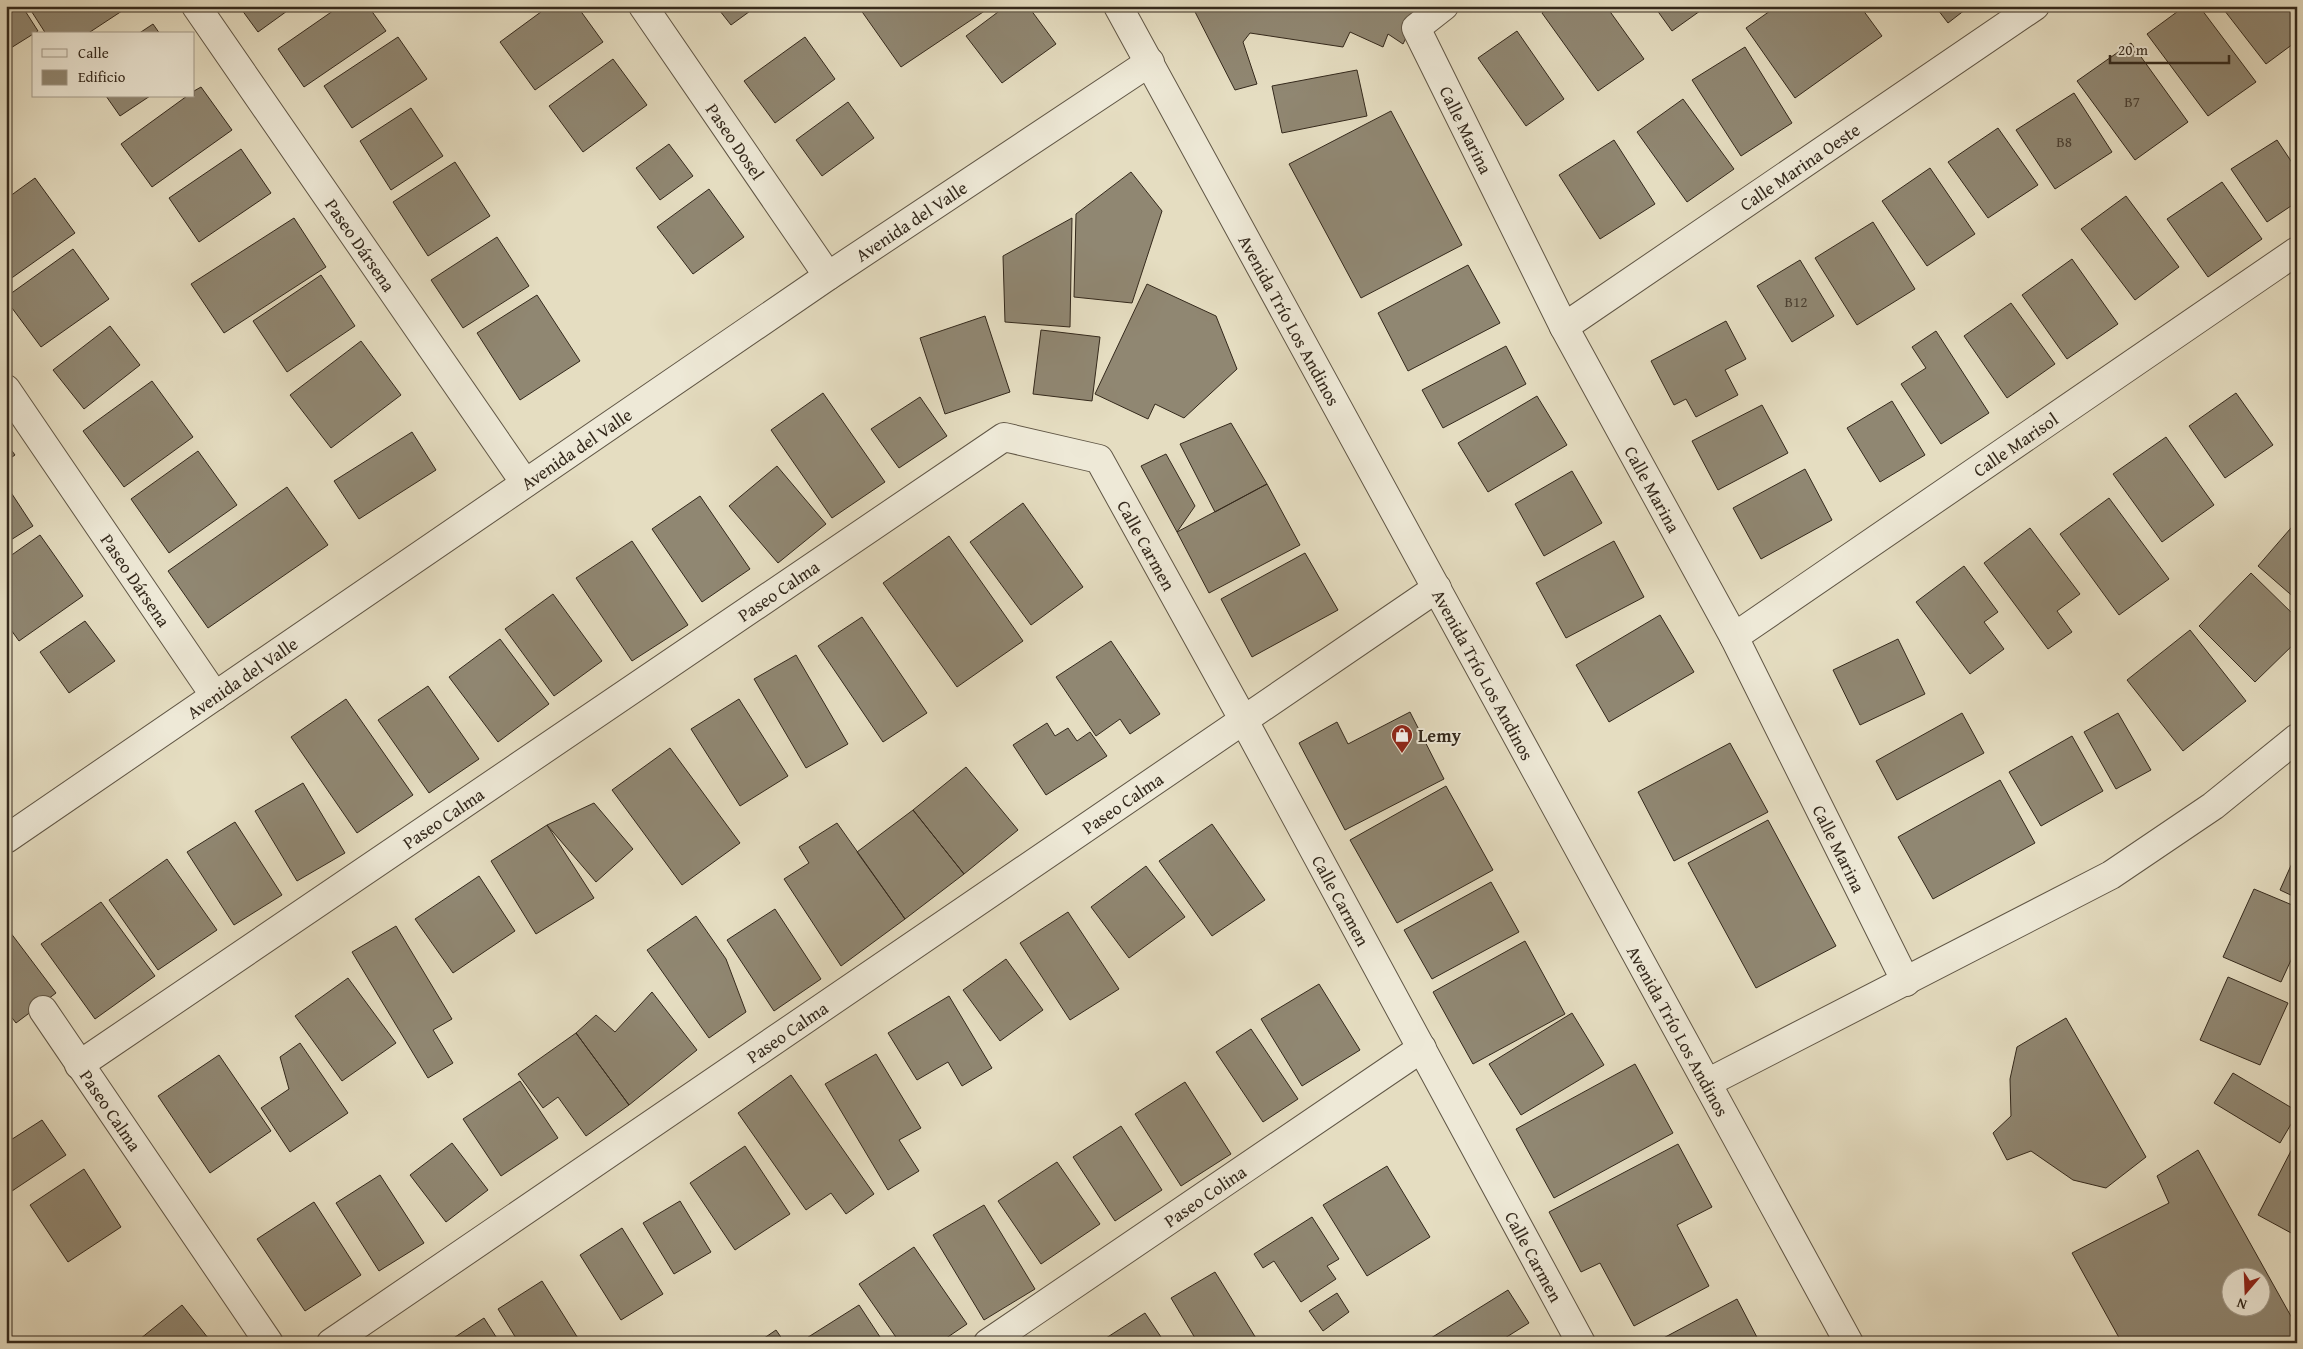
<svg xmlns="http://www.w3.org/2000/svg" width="2303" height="1349" font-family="'Gentium Book Plus',serif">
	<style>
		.building { fill: #908772; stroke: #34291c; fill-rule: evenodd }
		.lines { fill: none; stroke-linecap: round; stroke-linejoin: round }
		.minor-casing { stroke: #605645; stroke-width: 30 }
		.tertiary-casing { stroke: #605645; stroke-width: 30 }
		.minor { stroke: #eee9d7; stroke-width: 28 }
		.tertiary { stroke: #eee9d7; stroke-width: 28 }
		.labels { text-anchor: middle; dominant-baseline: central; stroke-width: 4; stroke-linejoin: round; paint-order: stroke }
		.number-label { font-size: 15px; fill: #4b4032 }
		.street-label { font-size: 18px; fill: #34291c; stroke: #eee9d7 }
		.poi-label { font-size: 18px; font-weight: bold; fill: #34291c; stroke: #eee9d7; text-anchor: start }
	</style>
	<rect width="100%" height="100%" fill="#e5ddc1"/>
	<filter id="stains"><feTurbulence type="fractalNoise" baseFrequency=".004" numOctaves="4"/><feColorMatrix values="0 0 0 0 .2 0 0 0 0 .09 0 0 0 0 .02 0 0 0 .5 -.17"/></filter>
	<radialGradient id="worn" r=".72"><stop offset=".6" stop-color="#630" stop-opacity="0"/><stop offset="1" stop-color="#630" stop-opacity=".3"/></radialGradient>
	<path class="building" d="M14 6H22L38 31 6 51V11Z
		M35 6H128V7L87 34H46L30 9Z
		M239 6H294L258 32Z
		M340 6H368L386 31 304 87 278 49Z
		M549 6H577L603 42 535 90 500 42Z
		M716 6H757L731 25Z
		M858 6H992L901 67Z
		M1006 6H1028L1056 44 1002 83 966 36Z
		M1192 6H1413L1420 10 1403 44 1388 34 1383 47 1350 32 1343 47 1250 33 1243 42 1257 84 1235 90Z
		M1551 6H1606L1644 59 1598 91 1542 13Z
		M1654 6H1707L1672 31Z
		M1777 6H1860L1882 36 1795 98 1746 28Z
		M1935 6H1970L1948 23Z
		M2185 6H2199L2256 82 2208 116 2147 34Z
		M2221 6H2297V41L2266 64Z
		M153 24 160 34H138Z
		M1517 31 1564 99 1526 126 1478 58Z
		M398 37 427 79 352 128 324 86Z
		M805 37 835 79 775 123 744 81Z
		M2131 43 2188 122 2135 160 2077 81Z
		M1745 47 1792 123 1741 156 1692 80Z
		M613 59 647 105 583 152 549 106Z
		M1357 70 1367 116 1282 133 1272 86Z
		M201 87 232 130 152 187 121 144 187 96H194V91Z
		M2074 93 2112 152 2055 189 2016 130Z
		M106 96H150L120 116Z
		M1683 99 1734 169 1687 202 1637 132Z
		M848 102 874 138 822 176 796 140Z
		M411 108 443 156 391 190 360 141Z
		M1391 111 1462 245 1361 298 1289 164Z
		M1998 128 2038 185 1988 218 1948 162Z
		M1614 140 1655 204 1600 239 1559 175Z
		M2277 140 2297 170V202L2267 222 2231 169Z
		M669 144 693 176 660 200 636 168Z
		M241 149 271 193 199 242 169 198Z
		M455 162 490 216 428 256 393 202Z
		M1930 168 1975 234 1927 266 1882 201Z
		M1131 172 1162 211 1132 303 1074 297 1076 214Z
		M35 178 75 233 6 282V199Z
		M2222 182 2262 239 2208 277 2167 219Z
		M709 189 744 237 693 274 657 227Z
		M2126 196 2179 267 2135 300 2081 229Z
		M294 218 326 267 224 333 191 284Z
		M1072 218 1070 327 1005 322 1003 256Z
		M1873 222 1915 289 1857 325 1815 258Z
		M497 237 529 286 463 328 431 280Z
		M73 249 109 299 41 347 6 300V297Z
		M2072 259 2118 324 2067 359 2022 295Z
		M1800 260 1834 316 1792 342 1757 286Z
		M1468 265 1500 323 1408 371 1378 313Z
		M321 275 355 326 287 372 253 321Z
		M1147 284 1216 316 1237 369 1184 418 1155 404 1148 419 1095 394Z
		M537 295 580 361 520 400 477 333Z
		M2011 303 2055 364 2007 398 1964 336Z
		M985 316 1010 392 945 414 920 338Z
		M1726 321 1746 359 1725 370 1738 395 1696 417 1686 399 1674 405 1651 361Z
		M110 326 140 365 84 409 53 370Z
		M1041 330 1100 337 1092 401 1033 394Z
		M1936 331 1989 413 1941 444 1901 384 1926 368 1912 347Z
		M361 341 401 395 331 448 290 395Z
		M1506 346 1526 384 1443 428 1422 390Z
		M152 381 193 437 124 487 83 431Z
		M823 393 885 482 832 518 771 430Z
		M2236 393 2273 445 2225 478 2189 426Z
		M1537 396 1567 445 1488 492 1458 443Z
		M920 397 947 436 899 468 871 429Z
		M1892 401 1925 455 1880 482 1847 428Z
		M1762 405 1788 453 1718 490 1692 441Z
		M1231 423 1267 484 1215 512 1180 444Z
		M412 432 436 470 359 519 334 481Z
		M2166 437 2214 505 2162 542 2113 474Z
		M6 443 15 455 6 461Z
		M198 451 237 505 169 553 131 499Z
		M1166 454 1195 506 1177 532 1141 466Z
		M777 466 826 524 778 563 729 506Z
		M1805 469 1832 520 1761 559 1733 508Z
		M1572 471 1602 523 1544 556 1515 504Z
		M1267 484 1300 545 1209 593 1177 532Z
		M287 487 328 545 208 628 168 571Z
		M10 491 33 526 6 543V493Z
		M700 496 750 569 702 602 652 529Z
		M2109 498 2169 579 2119 615 2060 534Z
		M1023 503 1083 587 1031 625 970 542Z
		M2297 521V600L2258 566Z
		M2030 528 2080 594 2057 611 2072 632 2048 649 1984 563Z
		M40 535 83 596 19 641 6 623V559Z
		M949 536 1023 641 957 687 883 583Z
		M632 541 688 625 632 661 576 578Z
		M1614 541 1644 597 1566 638 1536 583Z
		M1305 553 1338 610 1252 657 1221 599Z
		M1964 566 1998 612 1984 622 2004 649 1970 674 1916 602Z
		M2251 573 2297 618V641L2255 682 2199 626Z
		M553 594 602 661 554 696 505 629Z
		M1660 615 1694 672 1609 722 1576 665Z
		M862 617 927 713 883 742 818 646Z
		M85 621 115 661 69 693 40 652Z
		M2190 630 2246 701 2183 751 2127 680Z
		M500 639 549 704 498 742 449 677Z
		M1898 639 1925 694 1860 725 1833 670Z
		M1111 641 1160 714 1130 734 1120 719 1096 736 1056 677Z
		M796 655 848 744 806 768 754 679Z
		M428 686 479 759 429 793 378 720Z
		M346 699 413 795 357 833 291 737Z
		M739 699 788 776 740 806 691 729Z
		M1410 712 1444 779 1345 830 1299 743 1337 722 1348 744Z
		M1962 713 1984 753 1897 800 1876 761Z
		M2118 713 2151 770 2116 789 2084 732Z
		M1047 723 1055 736 1068 728 1077 741 1090 732 1107 756 1046 795 1013 745Z
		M2072 736 2103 791 2041 826 2009 772Z
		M1730 743 1768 812 1674 861 1638 792Z
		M670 748 740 843 682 885 612 790Z
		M966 767 1018 830 964 874 913 810Z
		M2000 780 2035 843 1933 899 1898 837Z
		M303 783 345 853 297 881 255 811Z
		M1446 786 1493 870 1397 923 1350 840Z
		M594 803 633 849 596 882 547 825Z
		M913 810 964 874 905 919 857 852Z
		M1768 820 1836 946 1756 988 1688 863Z
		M235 822 282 895 234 925 187 852Z
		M837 823 905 919 841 966 784 879 809 863 799 847Z
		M1212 824 1265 900 1212 936 1159 861Z
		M547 825 594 898 536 934 491 861Z
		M2297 852V898L2280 890Z
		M167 859 217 930 158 970 109 900Z
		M1146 866 1185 917 1129 958 1091 907Z
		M479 876 515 931 453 973 415 919Z
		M1491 882 1519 932 1432 979 1404 930Z
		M2254 889 2297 907V947L2281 982 2223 957Z
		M101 902 155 976 95 1019 41 944Z
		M775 909 821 979 774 1011 727 940Z
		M1068 912 1119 989 1070 1020 1020 943Z
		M696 916 726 959 746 1012 709 1038 647 950Z
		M396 926 452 1019 433 1030 453 1063 428 1078 352 952Z
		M7 928 56 993 16 1023 6 1010Z
		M1525 941 1565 1014 1473 1064 1433 992Z
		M1006 959 1043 1010 1000 1041 963 990Z
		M2228 977 2288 1003 2260 1065 2200 1040Z
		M348 978 396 1043 342 1081 295 1016Z
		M1319 984 1360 1050 1302 1086 1261 1019Z
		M652 992 697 1050 629 1105 576 1033 596 1015 615 1032Z
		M949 996 992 1068 962 1086 948 1062 917 1080 888 1033Z
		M1572 1013 1604 1065 1521 1115 1489 1064Z
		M2066 1018 2146 1157 2106 1188 2073 1180 2031 1151 2007 1160 1993 1133 2011 1116 2010 1079 2017 1047Z
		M1251 1029 1298 1099 1263 1122 1216 1052Z
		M576 1033 629 1105 586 1136 558 1097 543 1108 518 1074Z
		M300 1043 348 1113 290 1152 261 1108 289 1089 280 1057Z
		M876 1054 921 1128 899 1140 919 1171 888 1190 825 1084Z
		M219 1055 271 1131 210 1173 158 1096Z
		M1635 1064 1673 1133 1554 1198 1516 1129Z
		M2233 1073 2297 1111V1114L2280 1143 2214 1103Z
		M791 1075 874 1194 846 1214 831 1193 806 1210 738 1113Z
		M520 1081 558 1138 501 1176 463 1119Z
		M1185 1082 1231 1154 1181 1186 1135 1114Z
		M42 1120 66 1155 9 1193 6 1189V1143Z
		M1121 1126 1162 1190 1115 1221 1073 1157Z
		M452 1143 488 1190 446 1222 410 1175Z
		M1678 1144 1712 1207 1677 1225 1709 1286 1634 1326 1600 1263 1581 1272 1549 1212Z
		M745 1146 790 1214 735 1250 690 1183Z
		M2293 1147 2297 1149V1227L2293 1234 2258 1215Z
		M2198 1150 2297 1327V1343H2122L2072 1253 2169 1203 2157 1176ZM2230 1276H2260V1306H2230Z
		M1057 1162 1100 1224 1041 1264 998 1201Z
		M1387 1166 1430 1237 1367 1276 1323 1205Z
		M84 1169 121 1227 68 1262 30 1205Z
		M380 1175 424 1243 379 1271 336 1203Z
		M680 1201 711 1252 674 1274 643 1223Z
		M314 1202 361 1275 305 1311 257 1239Z
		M984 1205 1035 1289 984 1320 933 1235Z
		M1312 1217 1339 1259 1327 1266 1336 1279 1301 1302 1274 1261 1263 1268 1254 1254Z
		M622 1228 663 1294 621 1320 580 1255Z
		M914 1247 967 1324 939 1343H900L859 1284Z
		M1215 1272 1259 1343H1198L1171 1298Z
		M542 1281 581 1343H519L498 1309Z
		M1508 1290 1529 1323 1497 1343H1423Z
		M1337 1293 1349 1312 1323 1331 1309 1311Z
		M1737 1299 1760 1343H1654Z
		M182 1305 212 1343H135Z
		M859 1305 884 1343H803L802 1341Z
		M1145 1313 1165 1343H1105L1103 1340Z
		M484 1318 500 1343H446Z
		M776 1330 785 1343H757Z"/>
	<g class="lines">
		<g class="minor-casing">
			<g id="minor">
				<path id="s1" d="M196 6 525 483"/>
				<path id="s2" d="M643 6 828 276"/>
				<path id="s3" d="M1444 6 1416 28 1564 327 1734 637 1906 982"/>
				<path id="s4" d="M1564 327 2035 6"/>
				<path id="s5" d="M6 389 215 696"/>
				<path id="s6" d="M1734 637 2297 251"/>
				<path id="s7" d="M6 839 828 276 1150 62"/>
				<path id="s8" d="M43 1010 269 1343"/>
				<path id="s9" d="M79 1065 1004 437 1099 459 1243 719 1581 1343"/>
				<path id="s10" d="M331 1343 1437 588"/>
				<path id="s11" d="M988 1343 1422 1048"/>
			</g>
		</g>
		<g class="tertiary-casing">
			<g id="tertiary">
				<path id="s12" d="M1118 6 1849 1343"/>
				<path d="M1707 1083 2111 875 2213 806 2297 738"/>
			</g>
		</g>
		<use href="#minor" class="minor"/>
		<use href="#tertiary" class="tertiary"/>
	</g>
	<defs>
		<g id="shop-pin" transform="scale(1.125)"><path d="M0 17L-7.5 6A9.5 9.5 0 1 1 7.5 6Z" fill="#8f2418" stroke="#eee9d7"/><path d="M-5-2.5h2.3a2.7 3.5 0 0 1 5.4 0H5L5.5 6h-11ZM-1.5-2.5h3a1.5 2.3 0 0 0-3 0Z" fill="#fff"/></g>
	</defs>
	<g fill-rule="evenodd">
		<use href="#shop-pin" x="1402" y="735"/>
	</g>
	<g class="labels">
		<g class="number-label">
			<text x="2132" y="101">B7</text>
			<text x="2064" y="141">B8</text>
			<text x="1796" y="301">B12</text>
		</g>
		<g class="street-label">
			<text stroke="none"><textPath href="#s3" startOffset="149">Calle Marina</textPath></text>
			<text stroke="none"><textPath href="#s2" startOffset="164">Paseo Dosel</textPath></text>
			<text stroke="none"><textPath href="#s4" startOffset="285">Calle Marina Oeste</textPath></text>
			<text stroke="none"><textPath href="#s7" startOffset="1096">Avenida del Valle</textPath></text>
			<text stroke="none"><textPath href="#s1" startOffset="290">Paseo Dársena</textPath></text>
			<text stroke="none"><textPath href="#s12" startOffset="358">Avenida Trío Los Andinos</textPath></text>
			<text stroke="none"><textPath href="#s6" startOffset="341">Calle Marisol</textPath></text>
			<text stroke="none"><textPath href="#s7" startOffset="691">Avenida del Valle</textPath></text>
			<text stroke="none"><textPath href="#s3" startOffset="554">Calle Marina</textPath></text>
			<text stroke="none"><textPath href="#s9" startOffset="1314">Calle Carmen</textPath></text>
			<text stroke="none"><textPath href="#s5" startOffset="231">Paseo Dársena</textPath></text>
			<text stroke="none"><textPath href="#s9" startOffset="845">Paseo Calma</textPath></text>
			<text stroke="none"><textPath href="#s12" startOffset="762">Avenida Trío Los Andinos</textPath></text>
			<text stroke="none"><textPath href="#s7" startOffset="286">Avenida del Valle</textPath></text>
			<text stroke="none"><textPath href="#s10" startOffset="958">Paseo Calma</textPath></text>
			<text stroke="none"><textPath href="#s9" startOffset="440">Paseo Calma</textPath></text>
			<text stroke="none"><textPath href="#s3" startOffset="959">Calle Marina</textPath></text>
			<text stroke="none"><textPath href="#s9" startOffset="1719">Calle Carmen</textPath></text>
			<text stroke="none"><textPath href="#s12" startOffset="1168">Avenida Trío Los Andinos</textPath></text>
			<text stroke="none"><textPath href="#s10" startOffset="552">Paseo Calma</textPath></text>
			<text stroke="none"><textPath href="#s8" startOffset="121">Paseo Calma</textPath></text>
			<text stroke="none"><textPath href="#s11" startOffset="262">Paseo Colina</textPath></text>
			<text stroke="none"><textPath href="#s9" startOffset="2124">Calle Carmen</textPath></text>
		</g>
		<g class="poi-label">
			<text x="1418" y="735">Lemy</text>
		</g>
	</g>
	<rect width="2303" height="1349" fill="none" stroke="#e5ddc1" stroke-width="25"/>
	<rect x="8" y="8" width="2288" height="1334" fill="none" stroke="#34291c" stroke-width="2.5"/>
	<rect x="12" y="12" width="2278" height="1324" fill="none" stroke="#34291c"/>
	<rect x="32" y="32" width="162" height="65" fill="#eee9d7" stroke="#a49c8c"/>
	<rect x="42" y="49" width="25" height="8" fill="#eee9d7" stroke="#a49c8c"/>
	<text x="78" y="58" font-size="15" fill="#34291c">Calle</text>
	<rect x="42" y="70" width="25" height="15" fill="#908772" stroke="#a49c8c"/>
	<text x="78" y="82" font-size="15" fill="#34291c">Edificio</text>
	<g transform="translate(2246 1292) rotate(199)"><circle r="24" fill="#eee9d7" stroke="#a49c8c"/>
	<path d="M0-4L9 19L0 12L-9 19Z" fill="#8f2418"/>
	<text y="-8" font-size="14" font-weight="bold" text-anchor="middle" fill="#34291c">N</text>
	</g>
	<path d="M2110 55v8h119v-8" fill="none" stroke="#34291c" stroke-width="2.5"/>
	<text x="2118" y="55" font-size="15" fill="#34291c" stroke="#eee9d7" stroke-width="4" paint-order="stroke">20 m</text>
	<rect width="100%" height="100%" filter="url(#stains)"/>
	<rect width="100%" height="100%" fill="url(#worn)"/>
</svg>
